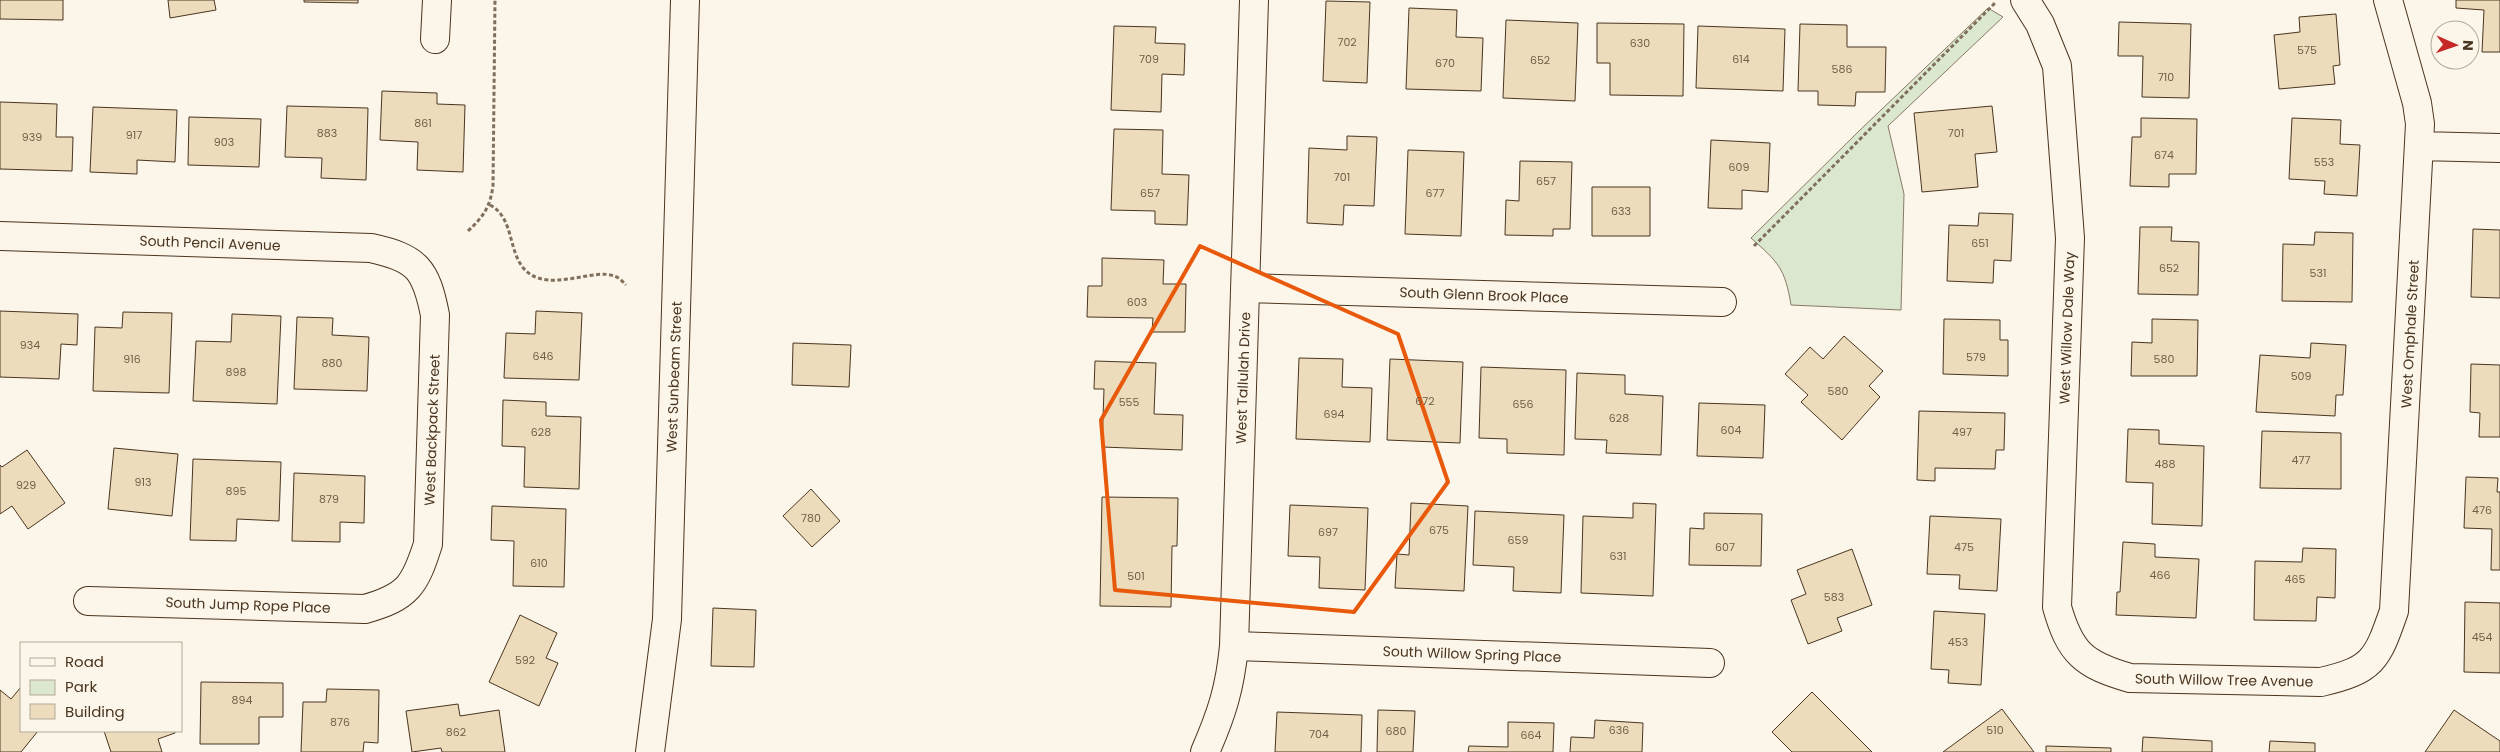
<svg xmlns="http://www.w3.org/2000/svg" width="2500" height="752" viewBox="0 0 2500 752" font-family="Poppins,sans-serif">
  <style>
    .green { fill: #dce7d0; stroke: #887966 }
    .building { fill: #ecdcbc; stroke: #4a3520 }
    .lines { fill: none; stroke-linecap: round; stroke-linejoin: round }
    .minor-casing { stroke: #4a3520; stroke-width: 30 }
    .path { stroke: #7f6f5c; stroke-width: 3; stroke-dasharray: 4 2.5; stroke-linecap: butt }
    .minor { stroke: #fbf6e9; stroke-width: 28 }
    .marked { fill: none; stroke: #e8590c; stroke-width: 4; stroke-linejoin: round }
    .labels { text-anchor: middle; stroke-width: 4; stroke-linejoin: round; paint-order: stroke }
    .number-label { font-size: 11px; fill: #725f47 }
    .street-label { font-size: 14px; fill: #4a3520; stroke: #fbf6e9 }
  </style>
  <rect width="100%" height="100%" fill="#fbf6e9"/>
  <path class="green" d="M 1988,8 L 2003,17 L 1888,126 L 1904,194 L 1901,310 L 1791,305 C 1785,268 1778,262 1751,238 L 1860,130 Z"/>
  <path class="building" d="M 0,0 L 63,0 L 63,20 L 0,19 Z
    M 168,0 L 214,0 L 216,10 L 170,18 Z
    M 304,0 L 358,0 L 358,3 L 304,2 Z
    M 2456,0 L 2500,0 L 2500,52 L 2482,52 L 2484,10 L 2456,8 Z
    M 1326,1 L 1370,2 L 1367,83 L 1323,81 Z
    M 1409,8 L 1457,10 L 1456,37 L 1483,38 L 1481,91 L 1406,89 Z
    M 2336,14 L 2340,65 L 2333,66 L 2335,84 L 2279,89 L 2274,35 L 2300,32 L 2299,17 Z
    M 1506,20 L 1578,23 L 1575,101 L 1503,98 Z
    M 2119,22 L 2191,24 L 2189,98 L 2142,97 L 2143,56 L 2118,56 Z
    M 1597,23 L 1684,24 L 1683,96 L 1610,95 L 1610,63 L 1597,63 Z
    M 1800,24 L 1847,25 L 1847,47 L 1886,47 L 1885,92 L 1856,92 L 1855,106 L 1818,105 L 1818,91 L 1798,91 Z
    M 1114,26 L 1156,27 L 1155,43 L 1185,44 L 1184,75 L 1162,74 L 1161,112 L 1111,110 Z
    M 1698,26 L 1785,29 L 1783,91 L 1696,88 Z
    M 382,91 L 437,93 L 437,104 L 465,105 L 463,172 L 417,170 L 418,142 L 380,140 Z
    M 0,102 L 57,104 L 56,137 L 73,137 L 72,171 L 0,169 Z
    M 287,106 L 368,108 L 366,180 L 321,178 L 322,158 L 285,157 Z
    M 1992,106 L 1997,152 L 1975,154 L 1978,187 L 1922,192 L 1914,113 Z
    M 93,107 L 177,110 L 175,162 L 137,160 L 137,174 L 90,172 Z
    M 189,117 L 261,119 L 259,167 L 188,165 Z
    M 2141,118 L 2197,119 L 2196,174 L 2169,174 L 2169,187 L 2130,186 L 2132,137 L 2141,137 Z
    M 2292,118 L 2341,120 L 2340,144 L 2360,145 L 2357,196 L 2324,194 L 2325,181 L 2289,179 Z
    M 1114,129 L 1163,130 L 1162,174 L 1189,175 L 1187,225 L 1155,224 L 1155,211 L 1111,210 Z
    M 1347,136 L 1377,137 L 1374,206 L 1344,205 L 1343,225 L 1307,223 L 1309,148 L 1347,150 Z
    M 1711,140 L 1770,143 L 1768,192 L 1742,190 L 1742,209 L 1708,208 Z
    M 1408,150 L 1464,152 L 1461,236 L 1405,234 Z
    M 1520,161 L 1572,162 L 1570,229 L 1553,229 L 1553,236 L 1505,235 L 1506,200 L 1519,201 Z
    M 1592,187 L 1650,187 L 1650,236 L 1592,236 Z
    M 1979,213 L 2013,214 L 2011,261 L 1994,260 L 1993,283 L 1947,281 L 1949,225 L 1978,226 Z
    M 2140,227 L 2172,227 L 2171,241 L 2199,242 L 2198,295 L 2138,294 Z
    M 2473,229 L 2500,230 L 2500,298 L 2471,297 Z
    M 2315,232 L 2353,233 L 2352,302 L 2282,301 L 2283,244 L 2314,245 Z
    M 1102,258 L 1164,260 L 1163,284 L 1186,284 L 1185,332 L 1152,332 L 1153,318 L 1087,317 L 1088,286 L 1102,286 Z
    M 0,311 L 78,314 L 77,345 L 61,344 L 59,379 L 0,377 Z
    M 536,311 L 582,313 L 579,380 L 504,378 L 506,333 L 535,334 Z
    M 123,312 L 172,313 L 169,393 L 93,391 L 95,327 L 122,328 Z
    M 232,314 L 281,316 L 277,404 L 193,401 L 196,341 L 231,342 Z
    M 297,317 L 333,318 L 332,335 L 369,337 L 367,391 L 294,389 Z
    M 1944,319 L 2000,320 L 2000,340 L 2008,340 L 2008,376 L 1943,374 Z
    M 2152,319 L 2198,320 L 2197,376 L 2131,376 L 2132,342 L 2152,343 Z
    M 1844,336 L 1883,371 L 1869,386 L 1880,397 L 1842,440 L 1801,402 L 1808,395 L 1785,374 L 1810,347 L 1823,359 Z
    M 793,343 L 851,345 L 849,387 L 792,385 Z
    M 2311,343 L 2346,345 L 2343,395 L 2336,395 L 2335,416 L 2256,412 L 2260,355 L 2310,358 Z
    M 1299,358 L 1343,359 L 1342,387 L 1372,388 L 1370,442 L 1296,439 Z
    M 1390,359 L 1463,362 L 1460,443 L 1387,440 Z
    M 1095,361 L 1156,363 L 1154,414 L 1183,415 L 1182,450 L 1102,447 L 1104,389 L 1094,389 Z
    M 2471,364 L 2500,365 L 2500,437 L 2479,437 L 2480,413 L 2470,412 Z
    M 1481,367 L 1566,370 L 1564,455 L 1507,453 L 1507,439 L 1479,438 Z
    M 1577,373 L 1625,375 L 1625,394 L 1663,396 L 1661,455 L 1606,453 L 1607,440 L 1575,439 Z
    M 503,400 L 546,402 L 546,416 L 581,417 L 579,489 L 524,487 L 525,447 L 502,446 Z
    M 1699,403 L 1765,405 L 1763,458 L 1697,456 Z
    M 1919,411 L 2005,413 L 2004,450 L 1996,450 L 1995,469 L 1935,468 L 1935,481 L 1917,480 Z
    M 2128,429 L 2159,430 L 2159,444 L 2204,446 L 2202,526 L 2152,524 L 2153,483 L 2126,482 Z
    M 2262,431 L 2341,433 L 2341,489 L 2260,488 Z
    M 114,448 L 178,454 L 172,516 L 108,509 Z
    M 27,450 L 65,503 L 28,529 L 12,506 L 0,514 L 0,465 L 2,467 Z
    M 193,459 L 281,462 L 279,521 L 237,519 L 236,541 L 190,540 Z
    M 294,473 L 365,476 L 364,523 L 340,522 L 340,542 L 292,541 Z
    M 2466,477 L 2498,478 L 2497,492 L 2500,492 L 2500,570 L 2491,570 L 2492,529 L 2464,528 Z
    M 811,489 L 840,521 L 812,547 L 783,516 Z
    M 1102,497 L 1178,498 L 1177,546 L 1172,546 L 1171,607 L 1100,606 Z
    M 1411,503 L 1468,506 L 1464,591 L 1395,588 L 1397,554 L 1409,555 Z
    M 1633,503 L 1656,504 L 1653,596 L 1581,593 L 1583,516 L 1633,518 Z
    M 1290,505 L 1368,508 L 1365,590 L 1319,588 L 1320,557 L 1288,556 Z
    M 492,506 L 566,509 L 564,587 L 513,586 L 514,541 L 491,540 Z
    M 1475,511 L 1564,515 L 1561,593 L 1513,591 L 1514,567 L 1473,565 Z
    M 1704,513 L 1762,514 L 1761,566 L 1689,565 L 1690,528 L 1704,529 Z
    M 1930,516 L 2001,519 L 1997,591 L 1959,589 L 1960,575 L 1927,574 Z
    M 2123,542 L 2155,544 L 2155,557 L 2199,559 L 2196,618 L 2116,615 L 2117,592 L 2120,592 Z
    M 2303,548 L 2336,549 L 2335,598 L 2317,597 L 2316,621 L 2254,620 L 2255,561 L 2302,562 Z
    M 1852,549 L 1872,605 L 1837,618 L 1842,631 L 1808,644 L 1791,600 L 1806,594 L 1797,570 Z
    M 2465,602 L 2500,603 L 2500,673 L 2464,672 Z
    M 713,608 L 756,610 L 754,667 L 711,666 Z
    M 1934,611 L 1985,614 L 1981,685 L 1948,683 L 1949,670 L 1931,669 Z
    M 520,615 L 557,633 L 546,658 L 558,663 L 539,706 L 489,682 Z
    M 201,682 L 283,683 L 283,717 L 259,717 L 259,744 L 200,744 Z
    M 21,687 L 21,731 L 38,731 L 21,752 L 0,752 L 0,690 L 11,699 Z
    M 327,689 L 379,690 L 378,743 L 364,742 L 363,752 L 301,752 L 303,702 L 326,702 Z
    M 1812,692 L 1872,752 L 1792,752 L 1772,732 Z
    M 458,704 L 460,716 L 499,710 L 505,752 L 442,752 L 441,748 L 412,752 L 406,711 Z
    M 2002,709 L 2034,752 L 1943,752 Z
    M 1378,710 L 1415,711 L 1413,752 L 1377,752 Z
    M 2454,710 L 2500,741 L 2500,752 L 2425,752 Z
    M 1277,712 L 1362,715 L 1361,752 L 1275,752 Z
    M 1595,720 L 1643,723 L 1642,752 L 1570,752 L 1571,737 L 1594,738 Z
    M 1508,722 L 1554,723 L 1553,752 L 1468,752 L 1469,746 L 1508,747 Z
    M 104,731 L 175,731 L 175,733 L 158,739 L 162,752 L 111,752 Z
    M 2143,737 L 2212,741 L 2212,752 L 2142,752 Z
    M 2270,741 L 2315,743 L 2315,752 L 2269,752 Z
    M 2046,746 L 2111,748 L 2111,752 L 2046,752 Z"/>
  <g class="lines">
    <g class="minor-casing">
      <path id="minor" d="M 2025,0 L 2040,24 L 2057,66 L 2070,238 L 2057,607 C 2070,653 2084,665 2130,678 L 2321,682 C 2373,670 2377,660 2394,611 L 2420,124 L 2417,103 L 2388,0
        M 435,39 L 437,0
        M 2420,146 L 2500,148
        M 0,236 L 371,248 C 417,258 426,269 435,315 L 428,544 C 415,585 408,597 365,609 L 88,601
        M 1245,288 L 1722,302
        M 1234,646 L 1710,663
        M 650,752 L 667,619 L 685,0
        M 1205,752 C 1222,713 1230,688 1234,646 L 1254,0"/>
    </g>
    <path class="path" d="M 490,205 C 519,220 504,266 538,278 C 562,286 597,269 614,276 C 619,277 623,282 626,285
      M 468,231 C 484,216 490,207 493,186 L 495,0
      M 1754,246 L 1995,3"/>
    <use href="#minor" class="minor"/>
  </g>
  <path class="marked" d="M 1200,246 L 1398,334 L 1448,482 L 1354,612 L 1115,590 L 1101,420 Z"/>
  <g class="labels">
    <g class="number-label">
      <text x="1347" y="46">702</text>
      <text x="1640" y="47">630</text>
      <text x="2307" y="54">575</text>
      <text x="1149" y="63">709</text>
      <text x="1741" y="63">614</text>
      <text x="1540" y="64">652</text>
      <text x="1445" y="67">670</text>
      <text x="1842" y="73">586</text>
      <text x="2166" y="81">710</text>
      <text x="423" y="127">861</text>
      <text x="327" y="137">883</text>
      <text x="1956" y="137">701</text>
      <text x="134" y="139">917</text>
      <text x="32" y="141">939</text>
      <text x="224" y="146">903</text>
      <text x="2164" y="159">674</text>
      <text x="2324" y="166">553</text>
      <text x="1739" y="171">609</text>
      <text x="1342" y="181">701</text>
      <text x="1546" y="185">657</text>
      <text x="1150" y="197">657</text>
      <text x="1435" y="197">677</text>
      <text x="1621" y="215">633</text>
      <text x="1980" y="247">651</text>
      <text x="2169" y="272">652</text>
      <text x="2318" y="277">531</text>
      <text x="1137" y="306">603</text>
      <text x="30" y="349">934</text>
      <text x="543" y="360">646</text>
      <text x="1976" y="361">579</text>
      <text x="132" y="363">916</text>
      <text x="2164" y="363">580</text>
      <text x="332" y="367">880</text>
      <text x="236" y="376">898</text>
      <text x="2301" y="380">509</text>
      <text x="1838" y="395">580</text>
      <text x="1425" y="405">672</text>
      <text x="1129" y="406">555</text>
      <text x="1523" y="408">656</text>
      <text x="1334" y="418">694</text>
      <text x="1619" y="422">628</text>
      <text x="1731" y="434">604</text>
      <text x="541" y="436">628</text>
      <text x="1962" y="436">497</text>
      <text x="2301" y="464">477</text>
      <text x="2165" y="468">488</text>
      <text x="143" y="486">913</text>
      <text x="26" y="489">929</text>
      <text x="236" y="495">895</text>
      <text x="329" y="503">879</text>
      <text x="2482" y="514">476</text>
      <text x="811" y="522">780</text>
      <text x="1439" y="534">675</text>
      <text x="1328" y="536">697</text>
      <text x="1518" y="544">659</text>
      <text x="1725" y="551">607</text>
      <text x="1964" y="551">475</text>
      <text x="1618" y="560">631</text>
      <text x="539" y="567">610</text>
      <text x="2160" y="579">466</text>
      <text x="1136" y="580">501</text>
      <text x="2295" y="583">465</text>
      <text x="1834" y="601">583</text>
      <text x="2482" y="641">454</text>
      <text x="1958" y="646">453</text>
      <text x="525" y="664">592</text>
      <text x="242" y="704">894</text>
      <text x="340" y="726">876</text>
      <text x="1619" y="734">636</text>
      <text x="1995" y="734">510</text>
      <text x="1396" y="735">680</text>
      <text x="456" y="736">862</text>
      <text x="1319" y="738">704</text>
      <text x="1531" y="739">664</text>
    </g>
    <g class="street-label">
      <text transform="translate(210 243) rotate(2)" y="5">South Pencil Avenue</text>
      <text transform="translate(1484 295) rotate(2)" y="5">South Glenn Brook Place</text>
      <text transform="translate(2067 328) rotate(-88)" y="5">West Willow Dale Way</text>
      <text transform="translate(2410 334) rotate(-87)" y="5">West Omphale Street</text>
      <text transform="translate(674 377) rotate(-88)" y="5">West Sunbeam Street</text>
      <text transform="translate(1243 378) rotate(-88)" y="5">West Tallulah Drive</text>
      <text transform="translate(432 430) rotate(-88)" y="5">West Backpack Street</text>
      <text transform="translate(248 605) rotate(2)" y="5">South Jump Rope Place</text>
      <text transform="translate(1472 654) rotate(2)" y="5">South Willow Spring Place</text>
      <text transform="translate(2224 680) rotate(1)" y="5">South Willow Tree Avenue</text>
    </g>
  </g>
  <rect x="20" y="642" width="162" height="90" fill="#fbf6e9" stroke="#b4a999"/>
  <rect x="30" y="658" width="25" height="8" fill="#fbf6e9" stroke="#b4a999"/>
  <text x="65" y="667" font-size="15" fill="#4a3520">Road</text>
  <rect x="30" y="680" width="25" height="15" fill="#dce7d0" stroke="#b4a999"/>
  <text x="65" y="692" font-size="15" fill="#4a3520">Park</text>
  <rect x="30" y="704" width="25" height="15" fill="#ecdcbc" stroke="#b4a999"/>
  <text x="65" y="717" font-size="15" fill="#4a3520">Building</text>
  <g transform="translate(2455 45) rotate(92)"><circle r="24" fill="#fbf6e9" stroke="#b4a999"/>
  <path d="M0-4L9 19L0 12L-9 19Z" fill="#c62828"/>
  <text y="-8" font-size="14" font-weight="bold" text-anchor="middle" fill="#4a3520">N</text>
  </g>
</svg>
